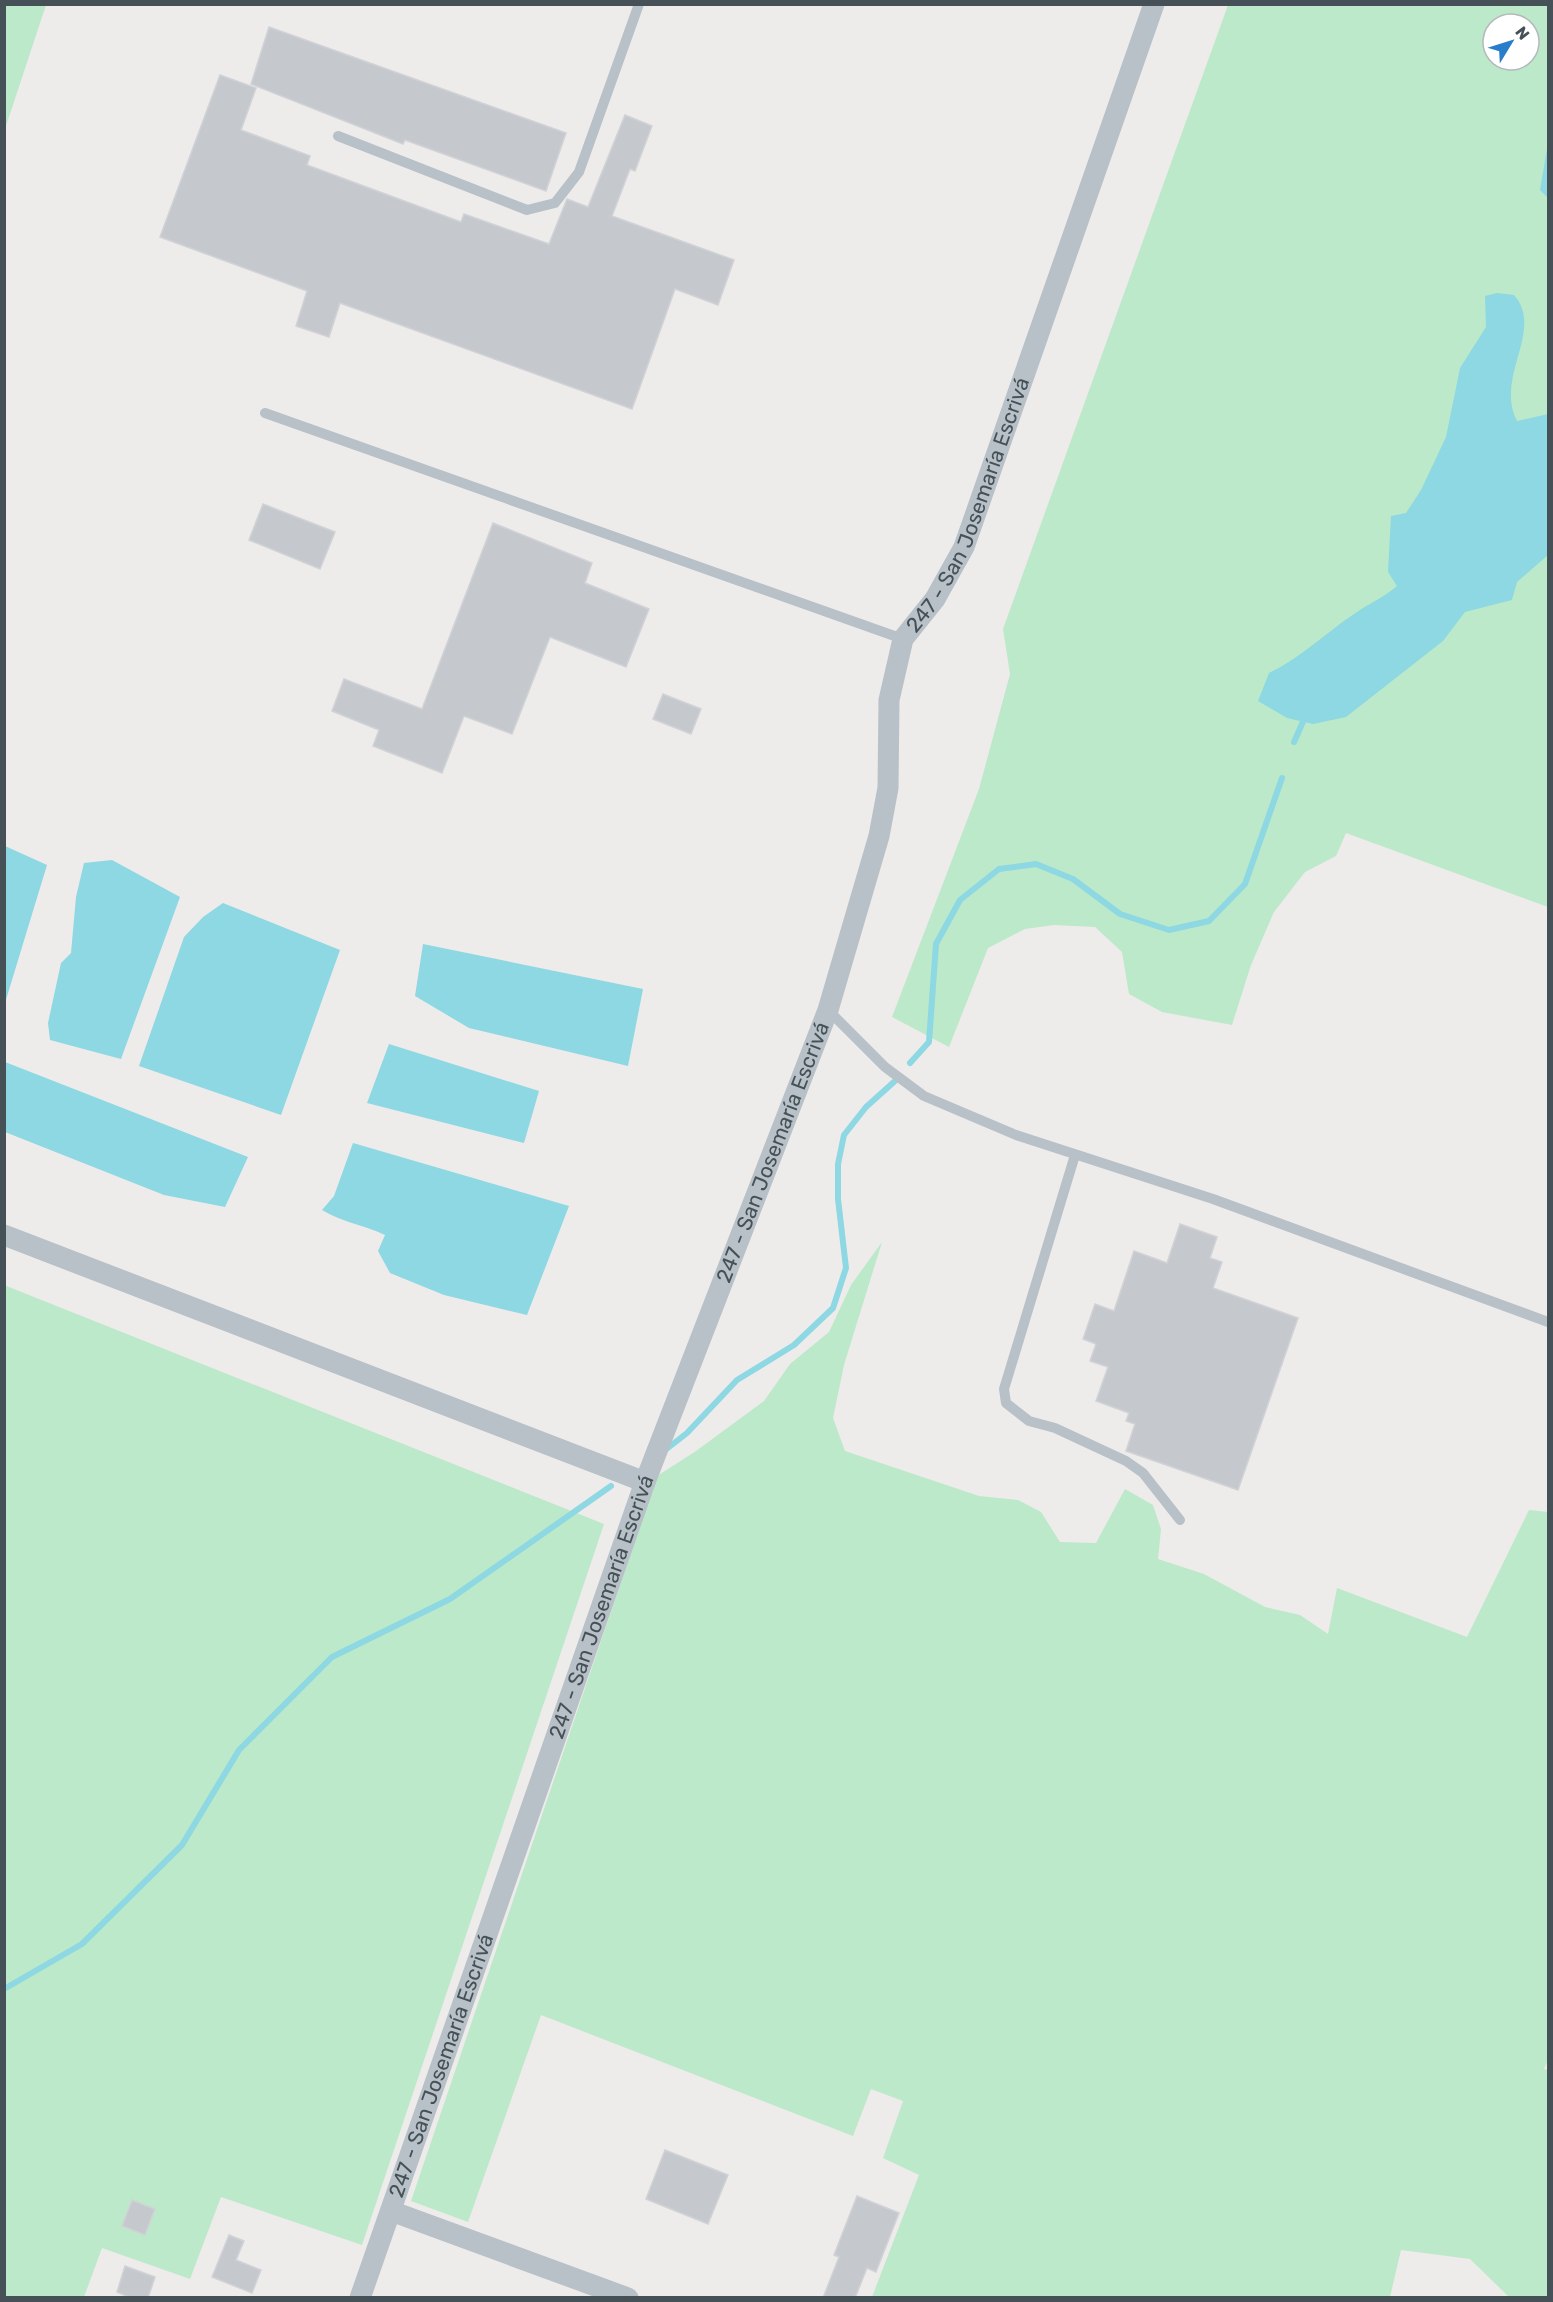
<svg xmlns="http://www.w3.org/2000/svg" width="1553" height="2302" viewBox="0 0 1553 2302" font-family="Rubik,sans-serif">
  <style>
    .green { fill: #bce9c9; fill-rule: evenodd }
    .water { fill: #8dd8e2 }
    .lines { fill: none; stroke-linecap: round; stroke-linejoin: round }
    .stream { stroke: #8dd8e2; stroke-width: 6 }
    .building { fill: #c5c9ce; stroke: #d0d2d6; stroke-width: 1.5 }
    .service { stroke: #b7c1c7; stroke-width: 10 }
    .minor { stroke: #b7c1c7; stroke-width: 21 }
    .labels { text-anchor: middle; stroke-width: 5; stroke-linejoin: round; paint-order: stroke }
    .street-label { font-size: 21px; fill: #455057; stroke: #fff }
  </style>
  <rect width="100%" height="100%" fill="#eeebeb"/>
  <path class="green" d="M 5,4 L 46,5 L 5,129 L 4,5 Z
    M 1228,5 L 1548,5 L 1548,907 L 1346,833 L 1336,856 L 1305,872 L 1274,912 L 1251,965 L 1232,1025 L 1162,1012 L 1129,994 L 1122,952 L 1095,927 L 1054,925 L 1025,929 L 988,948 L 949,1047 L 892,1017 L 979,789 L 1010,674 L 1003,629 ZM 1493,24 L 1529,24 L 1529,60 L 1493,60 Z
    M 882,1242 L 844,1365 L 833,1418 L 845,1451 L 979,1496 L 1018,1500 L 1041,1512 L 1060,1542 L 1096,1543 L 1125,1489 L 1153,1505 L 1161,1529 L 1158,1559 L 1204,1574 L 1265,1607 L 1300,1615 L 1328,1634 L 1337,1588 L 1467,1637 L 1529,1510 L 1548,1512 L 1548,2060 L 1544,2069 L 1548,2070 L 1548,2297 L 1509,2297 L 1470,2259 L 1401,2250 L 1390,2297 L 872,2297 L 919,2175 L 883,2158 L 903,2101 L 871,2089 L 853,2136 L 541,2015 L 468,2222 L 411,2201 L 657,1476 L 696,1451 L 764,1401 L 790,1364 L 829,1332 L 851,1285 Z
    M 4,1285 L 604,1524 L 362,2245 L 221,2197 L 190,2279 L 102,2248 L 84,2297 L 5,2297 Z"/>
  <path class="water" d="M 1548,143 L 1548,198 L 1540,190 Z
    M 1497,293 L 1514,295 C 1545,330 1494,377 1517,421 L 1548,414 L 1548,555 L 1517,582 L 1512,600 L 1465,612 L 1443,641 L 1346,717 L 1313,724 L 1287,718 L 1258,701 L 1269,673 C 1301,658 1324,634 1354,614 C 1368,604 1383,598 1397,586 L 1388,572 L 1391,516 L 1406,513 L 1421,490 L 1446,437 L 1460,368 L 1486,327 L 1485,296 Z
    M 5,846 L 47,865 L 5,1003 Z
    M 112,860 L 180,897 L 121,1059 L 50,1040 L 48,1023 L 61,963 L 71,953 L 76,897 L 84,863 Z
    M 223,903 L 340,950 L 281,1115 L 139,1066 L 184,937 L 203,917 Z
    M 423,944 L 643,989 L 628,1066 L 469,1028 L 415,996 Z
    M 389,1044 L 539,1091 L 524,1143 L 367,1103 Z
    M 5,1062 L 248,1157 L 225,1207 L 164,1195 L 5,1132 Z
    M 353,1143 L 569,1206 L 527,1315 L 444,1295 L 390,1273 L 378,1251 L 385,1235 C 364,1225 341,1222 322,1210 L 334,1196 Z"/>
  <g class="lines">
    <path class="stream" d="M 1294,742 L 1306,715
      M 910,1063 L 929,1042 L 936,944 L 960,900 L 999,869 L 1036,864 L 1073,879 L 1120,914 L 1169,930 L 1209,921 L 1245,884 L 1282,778
      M 664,1451 L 687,1433 L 737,1380 L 794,1345 L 833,1308 L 846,1268 L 838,1199 L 838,1164 L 844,1135 L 866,1107 L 895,1081
      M 4,1989 L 82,1944 L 182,1845 L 239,1750 L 332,1657 L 450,1599 L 611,1486"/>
  </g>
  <path class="building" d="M 269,27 L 566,133 L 546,191 L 405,140 L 403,144 L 251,84 Z
    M 220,75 L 256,88 L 241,130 L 310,156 L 307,165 L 461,222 L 464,214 L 549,244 L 567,199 L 588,207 L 625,115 L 652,126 L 635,171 L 630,169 L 612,216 L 734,260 L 718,305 L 675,289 L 632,409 L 340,303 L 329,337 L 296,326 L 307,291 L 160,237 Z
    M 263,504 L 335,532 L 320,569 L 249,540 Z
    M 493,523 L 592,563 L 585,583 L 649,609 L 626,667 L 550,637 L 512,734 L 464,716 L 442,773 L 373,746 L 379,730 L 332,711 L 344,679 L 422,709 Z
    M 663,694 L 701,709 L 691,734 L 653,719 Z
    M 1180,1224 L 1217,1237 L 1210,1258 L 1222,1262 L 1213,1288 L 1298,1318 L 1238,1490 L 1126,1451 L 1135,1424 L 1126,1421 L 1129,1413 L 1096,1401 L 1108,1367 L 1090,1361 L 1096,1344 L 1083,1339 L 1095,1304 L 1114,1311 L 1134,1251 L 1167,1263 Z
    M 665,2150 L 728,2175 L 708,2224 L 646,2199 Z
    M 857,2196 L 899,2213 L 876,2272 L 867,2268 L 855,2298 L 823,2298 L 839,2257 L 834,2255 Z
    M 132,2200 L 155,2209 L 145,2235 L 122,2226 Z
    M 229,2235 L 244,2241 L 236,2260 L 261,2270 L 252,2293 L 212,2277 Z
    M 125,2266 L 155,2277 L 148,2298 L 131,2298 L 117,2292 Z"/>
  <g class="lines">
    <path class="service" d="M 338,136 L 527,210 L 555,203 L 579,172 L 639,4
      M 265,413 L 903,639
      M 828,1010 L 885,1067 L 924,1096 L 1016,1135 L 1213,1199 L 1548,1322
      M 1075,1155 L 1004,1389 L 1006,1403 L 1029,1421 L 1055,1428 L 1126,1461 L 1143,1473 L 1180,1520"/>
    <g class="minor">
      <path d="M 4,1235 L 645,1482"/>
      <path d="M 391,2211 L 628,2298"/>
      <path id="s1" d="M 360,2298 L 645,1482 L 828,1010 L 879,836 L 888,788 L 889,700 L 903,639 L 935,599 L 964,547 L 1154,4"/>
    </g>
  </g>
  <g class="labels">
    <g class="street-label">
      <text dy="7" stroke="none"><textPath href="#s1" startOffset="1902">247 - San Josemaría Escrivá</textPath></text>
      <text dy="7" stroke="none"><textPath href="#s1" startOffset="1218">247 - San Josemaría Escrivá</textPath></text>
      <text dy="7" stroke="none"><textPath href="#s1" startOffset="732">247 - San Josemaría Escrivá</textPath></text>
      <text dy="7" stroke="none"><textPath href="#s1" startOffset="246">247 - San Josemaría Escrivá</textPath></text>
    </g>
  </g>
  <rect width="1553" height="2302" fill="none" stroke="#455057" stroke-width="12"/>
  <g transform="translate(1511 42) rotate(52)"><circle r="28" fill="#ffffff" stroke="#b5b9bc" stroke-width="1.5"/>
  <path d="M0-4.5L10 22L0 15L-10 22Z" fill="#287ecb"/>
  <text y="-9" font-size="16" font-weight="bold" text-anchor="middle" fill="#455057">N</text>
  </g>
</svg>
